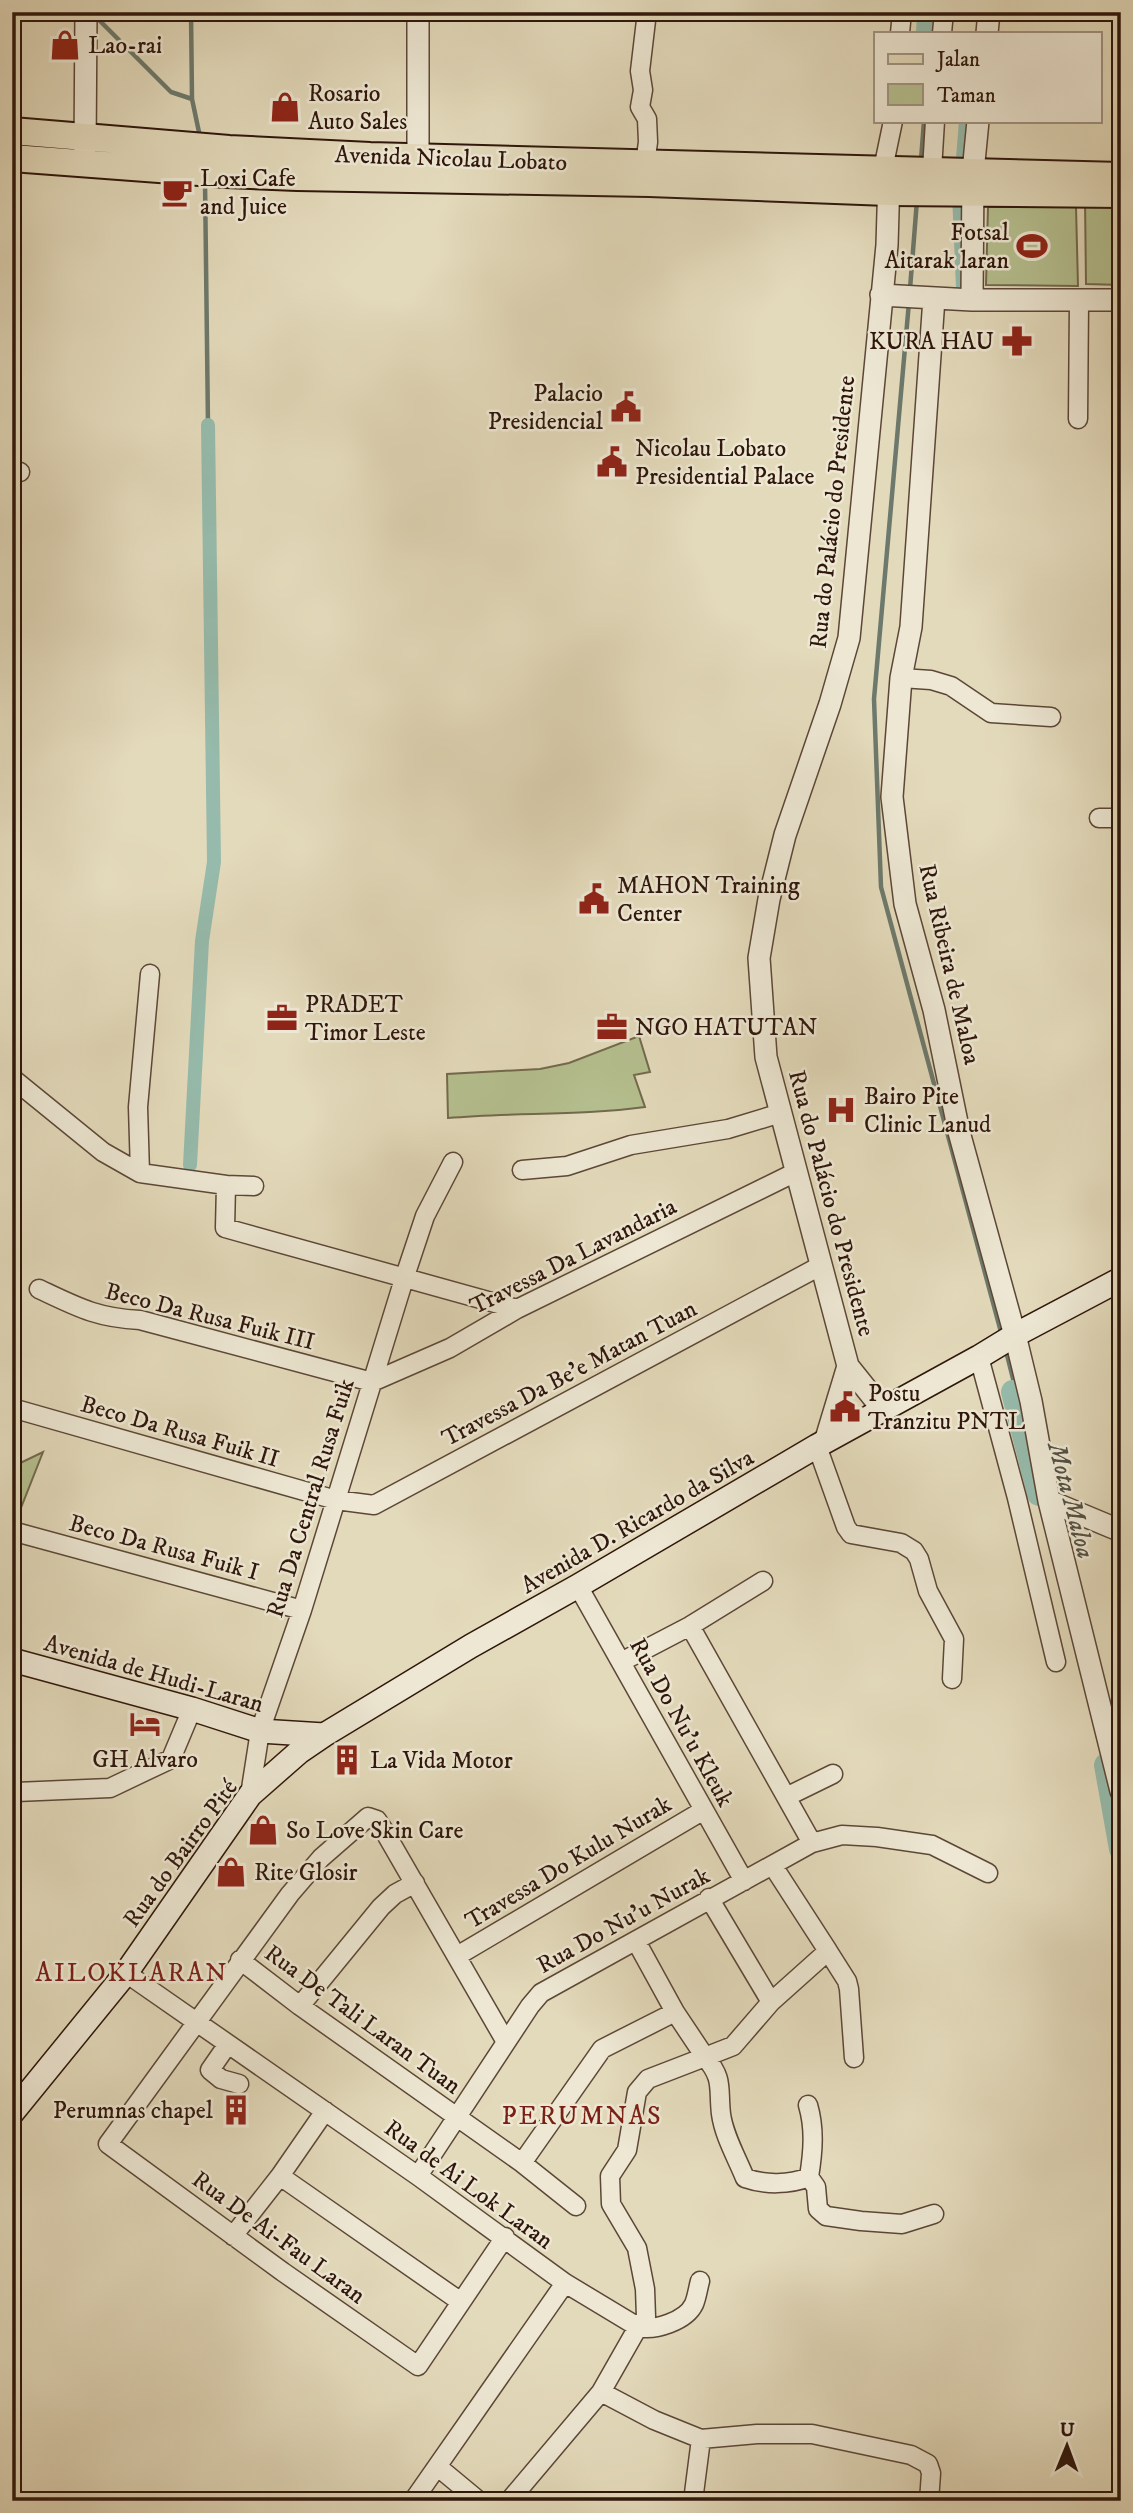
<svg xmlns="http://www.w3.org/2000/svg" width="1133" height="2513" viewBox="0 0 1133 2513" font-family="'IM FELL DW Pica',serif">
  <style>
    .green { fill: #b5bf8f; stroke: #726a4d; stroke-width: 2 }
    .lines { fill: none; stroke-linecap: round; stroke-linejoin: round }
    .stream { stroke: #6d796c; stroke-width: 4.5 }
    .canal { stroke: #96bbac; stroke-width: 14 }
    .river { stroke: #96bbac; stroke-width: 24 }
    .minor-casing { stroke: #5c4737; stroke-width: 21 }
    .tertiary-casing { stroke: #5c4737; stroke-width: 24 }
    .secondary-casing { stroke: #2f160b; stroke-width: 26 }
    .primary-casing { stroke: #2f160b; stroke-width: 30 }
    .minor { stroke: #ede7d3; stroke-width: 18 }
    .tertiary { stroke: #ede7d3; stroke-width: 21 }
    .secondary { stroke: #ede7d3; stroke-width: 23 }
    .primary { stroke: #e3dabb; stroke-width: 26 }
    .labels { text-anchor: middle; stroke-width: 5; stroke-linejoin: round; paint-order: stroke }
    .poi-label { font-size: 24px; fill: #2f160b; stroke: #ede7d3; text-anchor: start }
    .street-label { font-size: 24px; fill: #2f160b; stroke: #ede7d3 }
    .water-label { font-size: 26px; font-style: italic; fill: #535043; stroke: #ede7d3 }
    .neighbourhood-label { font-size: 26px; letter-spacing: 2px; fill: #7a1f14; stroke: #ede7d3 }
  </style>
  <rect width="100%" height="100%" fill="#e3dabb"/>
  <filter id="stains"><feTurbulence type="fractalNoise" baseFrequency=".00286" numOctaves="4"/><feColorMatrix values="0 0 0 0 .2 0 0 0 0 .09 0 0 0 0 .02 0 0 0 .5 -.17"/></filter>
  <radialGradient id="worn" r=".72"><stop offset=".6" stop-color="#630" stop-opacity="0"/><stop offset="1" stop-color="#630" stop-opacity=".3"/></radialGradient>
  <path class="green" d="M 1085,199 L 1121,200 L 1121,285 L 1086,284 Z
    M 988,207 L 1076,207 L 1078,286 L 986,285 Z
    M 639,1036 L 650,1072 L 634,1075 L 645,1107 C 580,1116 514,1112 448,1118 L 447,1074 L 540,1069 L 569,1063 Z
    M 43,1452 L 15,1523 L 12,1523 L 12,1467 Z"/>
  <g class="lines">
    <path class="stream" d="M 191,12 L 192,99 L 200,137
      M 93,14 L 171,92 L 192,99
      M 931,33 L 933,12
      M 921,160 L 924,121
      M 205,181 L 208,425
      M 910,289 L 917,200
      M 909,302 L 874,699 L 881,887 L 1002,1336
      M 1006,1351 L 1027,1434
      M 1118,1796 L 1121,1808"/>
    <path class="canal" d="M 962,171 L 966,121
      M 959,194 L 963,287
      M 190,1165 L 202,941 L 214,862 L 208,425"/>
    <path class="river" d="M 928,33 L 929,12
      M 1013,1392 L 1039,1494
      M 1106,1765 L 1121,1849"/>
    <g class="minor-casing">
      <path id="minor" d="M 900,33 L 902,12
        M 942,33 L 944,12
        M 645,164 L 648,142 L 647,119 L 640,107 L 643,90 L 640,71 L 647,12
        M 883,169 L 893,121
        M 932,170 L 935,121
        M 1078,419 L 1079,301
        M 12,473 L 20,472
        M 901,678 L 931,680 L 951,686 L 991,713 L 1051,717
        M 1099,818 L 1121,818
        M 12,1078 L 103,1152 L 140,1173 L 226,1185 L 225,1228 L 517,1309
        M 522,1170 L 567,1166 L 631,1145 L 728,1129 L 781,1113
        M 140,1173 L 138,1107 L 150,974
        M 226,1185 L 254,1186
        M 39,1289 C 77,1307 97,1318 140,1320 L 372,1382 L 450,1348 L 517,1309 L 796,1172
        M 979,1357 L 1017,1498 L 1056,1662
        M 12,1408 L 336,1500 L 374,1505 L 822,1265
        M 817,1446 L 846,1527 L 851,1534 L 901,1543 L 914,1551 L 919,1559 L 928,1591 L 954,1639 L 952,1679
        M 12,1531 L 302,1610
        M 578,1586 L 744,1881
        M 690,1626 L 812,1843
        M 621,1662 L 690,1626 L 763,1581
        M 1103,1717 L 1121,1719
        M 16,1792 L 110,1788 L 171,1759 L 192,1709
        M 250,1795 L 260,1731 L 302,1610 L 404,1279 L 425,1216 L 453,1162
        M 786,1797 L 833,1774
        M 709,1898 L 771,2002
        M 828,1951 L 847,1981 L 849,1989 L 854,2058
        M 457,1956 L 704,1810
        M 240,1960 L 300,2006 L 522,2163 L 602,2049 L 675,2012 L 636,1941
        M 126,1973 L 418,2176 L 565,2283 L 638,2327 L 601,2392 L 509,2501
        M 300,2006 L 381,1907 L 395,1894 L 415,1883
        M 675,2012 L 705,2057 L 733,2046 L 771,2002 L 828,1951 L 773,1866
        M 228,2044 L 210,2070 L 221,2079 L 239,2084
        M 522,2163 L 576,2206
        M 280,2176 L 461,2302
        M 418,2176 L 530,2006 L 541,1993 L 812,1843 L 842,1835 L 877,1837 L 932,1845 L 988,1873
        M 809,2177 L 816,2187 L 818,2209 L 826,2216 L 861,2221 L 902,2224 L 934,2214
        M 233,2236 L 280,2176 L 325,2111
        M 505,2237 L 418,2366 L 283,2272 L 108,2144 L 290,1894 L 321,1858 L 368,1817 L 377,1820 L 383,1829 L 506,2042
        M 700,2281 C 698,2288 697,2297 694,2304 C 686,2321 655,2331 638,2327 L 646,2317 L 645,2289 L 637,2248 L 611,2204 L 610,2176 L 627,2150 L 637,2092 L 648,2079 L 705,2057 C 724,2079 718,2088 721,2114 C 724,2136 737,2158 745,2178 C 765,2185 789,2185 809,2177 C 813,2152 815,2129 808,2105
        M 601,2392 L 654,2420 L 701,2439 L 757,2434 L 812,2434 L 911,2455 L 928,2464 L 931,2473 L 929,2501
        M 438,2467 L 479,2501
        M 413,2501 L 565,2283
        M 693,2501 L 701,2439"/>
    </g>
    <g class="tertiary-casing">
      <path id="tertiary" d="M 418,12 L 418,156
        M 987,33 L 989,12
        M 85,150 L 86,12
        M 881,295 L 972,300 L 1121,300
        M 934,298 L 911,627 L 901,678 L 892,797 L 905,904 L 934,1010 L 959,1132 L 1016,1339 L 1031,1401 L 1049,1501 L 1121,1791
        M 972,300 L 973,172 L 978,121
        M 848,1366 L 884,1411
        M 825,1442 L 848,1366 L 766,1057 L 759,958 L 769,899 L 785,835 L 830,704 L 849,638 L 887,245 L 889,178
        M 1049,1501 L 1121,1531"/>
    </g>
    <g class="secondary-casing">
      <path id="secondary" d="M 12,1660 L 192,1709 L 260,1731 L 324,1735
        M 12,2113 L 126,1973 L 250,1795 L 299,1752 L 324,1735 L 471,1646 L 578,1586 L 817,1446 L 979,1357 L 1015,1335 L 1121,1279"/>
    </g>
    <g class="primary-casing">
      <path id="primary" d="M 12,131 L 229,149 L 370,156 L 1121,176
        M 12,158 L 226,174 L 297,177 L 649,183 L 888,192 L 1121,194"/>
    </g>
    <use href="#minor" class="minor"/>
    <use href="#tertiary" class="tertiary"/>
    <use href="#secondary" class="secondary"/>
    <use href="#primary" class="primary"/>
  </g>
  <defs>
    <g id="shop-bare" transform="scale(2.415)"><path d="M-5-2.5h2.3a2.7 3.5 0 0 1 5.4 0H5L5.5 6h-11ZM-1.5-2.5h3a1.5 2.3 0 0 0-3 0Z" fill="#8f2418" stroke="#ede7d3" stroke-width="2.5" paint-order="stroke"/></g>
    <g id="cafe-bare" transform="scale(2.415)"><path d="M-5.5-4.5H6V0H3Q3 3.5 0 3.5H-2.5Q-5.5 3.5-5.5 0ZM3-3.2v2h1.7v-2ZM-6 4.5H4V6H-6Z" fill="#8f2418" stroke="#ede7d3" stroke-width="2.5" paint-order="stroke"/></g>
    <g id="stadium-bare" transform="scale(2.415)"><path d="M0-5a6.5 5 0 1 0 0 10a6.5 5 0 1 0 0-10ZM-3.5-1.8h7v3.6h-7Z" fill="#8f2418" stroke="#ede7d3" stroke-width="2.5" paint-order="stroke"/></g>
    <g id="pharmacy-bare" transform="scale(2.415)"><path d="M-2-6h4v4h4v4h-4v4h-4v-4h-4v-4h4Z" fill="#8f2418" stroke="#ede7d3" stroke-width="2.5" paint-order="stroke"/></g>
    <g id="civic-bare" transform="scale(2.415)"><path d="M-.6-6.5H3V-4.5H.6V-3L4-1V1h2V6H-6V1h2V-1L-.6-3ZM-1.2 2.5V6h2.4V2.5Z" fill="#8f2418" stroke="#ede7d3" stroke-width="2.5" paint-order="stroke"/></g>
    <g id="office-bare" transform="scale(2.415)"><path d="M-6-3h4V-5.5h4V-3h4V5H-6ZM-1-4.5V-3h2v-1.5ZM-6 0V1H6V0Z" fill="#8f2418" stroke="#ede7d3" stroke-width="2.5" paint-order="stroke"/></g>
    <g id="hospital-bare" transform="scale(2.415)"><path d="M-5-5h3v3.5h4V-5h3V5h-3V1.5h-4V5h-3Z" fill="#8f2418" stroke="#ede7d3" stroke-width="2.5" paint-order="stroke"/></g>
    <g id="hotel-bare" transform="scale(2.415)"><path d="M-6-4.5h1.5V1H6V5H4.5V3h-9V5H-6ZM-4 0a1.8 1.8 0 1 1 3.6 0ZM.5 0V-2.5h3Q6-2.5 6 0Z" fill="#8f2418" stroke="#ede7d3" stroke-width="2.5" paint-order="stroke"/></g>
    <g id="building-bare" transform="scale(2.415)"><path d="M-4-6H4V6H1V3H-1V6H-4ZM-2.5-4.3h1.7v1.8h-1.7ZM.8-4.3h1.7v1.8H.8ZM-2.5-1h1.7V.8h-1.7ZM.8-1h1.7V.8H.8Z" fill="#8f2418" stroke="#ede7d3" stroke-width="2.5" paint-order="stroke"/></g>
  </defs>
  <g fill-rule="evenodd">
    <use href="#shop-bare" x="65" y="45"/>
    <use href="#shop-bare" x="285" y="107"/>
    <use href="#cafe-bare" x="177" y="192"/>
    <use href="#stadium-bare" x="1032" y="246"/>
    <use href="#pharmacy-bare" x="1017" y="341"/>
    <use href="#civic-bare" x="626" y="407"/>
    <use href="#civic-bare" x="612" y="462"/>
    <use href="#civic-bare" x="594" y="899"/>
    <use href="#office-bare" x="282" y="1018"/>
    <use href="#office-bare" x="612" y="1027"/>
    <use href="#hospital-bare" x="841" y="1110"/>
    <use href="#civic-bare" x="845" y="1407"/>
    <use href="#hotel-bare" x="145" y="1724"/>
    <use href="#building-bare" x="347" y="1760"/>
    <use href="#shop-bare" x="263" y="1830"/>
    <use href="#shop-bare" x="231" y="1872"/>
    <use href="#building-bare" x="236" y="2110"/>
  </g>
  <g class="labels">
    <g class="poi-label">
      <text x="88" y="53">Lao-rai</text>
      <text x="308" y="101">Rosario<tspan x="308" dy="28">Auto Sales</tspan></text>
      <text x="200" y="186">Loxi Cafe<tspan x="200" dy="28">and Juice</tspan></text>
      <text x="1009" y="240" text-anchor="end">Fotsal<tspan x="1009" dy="28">Aitarak laran</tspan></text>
      <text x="994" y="349" text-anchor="end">KURA HAU</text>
      <text x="603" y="401" text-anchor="end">Palacio<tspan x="603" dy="28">Presidencial</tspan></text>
      <text x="635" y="456">Nicolau Lobato<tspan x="635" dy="28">Presidential Palace</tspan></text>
      <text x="617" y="893">MAHON Training<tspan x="617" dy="28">Center</tspan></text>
      <text x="305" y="1012">PRADET<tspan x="305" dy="28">Timor Leste</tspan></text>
      <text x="635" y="1035">NGO HATUTAN</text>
      <text x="864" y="1104">Bairo Pite<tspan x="864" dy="28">Clinic Lanud</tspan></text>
      <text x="868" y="1401">Postu<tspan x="868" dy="28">Tranzitu PNTL</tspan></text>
      <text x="145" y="1767" text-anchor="middle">GH Alvaro</text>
      <text x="370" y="1768">La Vida Motor</text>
      <text x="286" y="1838">So Love Skin Care</text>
      <text x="254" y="1880">Rite Glosir</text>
      <text x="213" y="2118" text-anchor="end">Perumnas chapel</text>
    </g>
    <g class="street-label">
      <text transform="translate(451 158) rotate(2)" y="8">Avenida Nicolau Lobato</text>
      <text transform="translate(832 512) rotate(-84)" y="8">Rua do Palácio do Presidente</text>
      <text transform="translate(950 964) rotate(77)" y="8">Rua Ribeira de Maloa</text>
      <text transform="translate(832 1203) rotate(75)" y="8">Rua do Palácio do Presidente</text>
      <text transform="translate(573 1256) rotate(-27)" y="8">Travessa Da Lavandaria</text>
      <text transform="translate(210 1316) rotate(14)" y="8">Beco Da Rusa Fuik III</text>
      <text transform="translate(569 1373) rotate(-28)" y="8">Travessa Da Be’e Matan Tuan</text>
      <text transform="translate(180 1431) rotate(16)" y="8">Beco Da Rusa Fuik II</text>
      <text transform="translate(310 1498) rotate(-73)" y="8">Rua Da Central Rusa Fuik</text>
      <text transform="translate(637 1521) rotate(-30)" y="8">Avenida D. Ricardo da Silva</text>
      <text transform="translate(164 1547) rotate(15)" y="8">Beco Da Rusa Fuik I</text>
      <text transform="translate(154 1673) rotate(16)" y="8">Avenida de Hudi-Laran</text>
      <text transform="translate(682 1722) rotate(61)" y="8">Rua Do Nu’u Kleuk</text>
      <text transform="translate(180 1853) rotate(-54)" y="8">Rua do Bairro Pité</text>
      <text transform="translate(568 1862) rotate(-31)" y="8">Travessa Do Kulu Nurak</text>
      <text transform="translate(623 1920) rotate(-29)" y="8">Rua Do Nu’u Nurak</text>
      <text transform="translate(363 2019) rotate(36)" y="8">Rua De Tali Laran Tuan</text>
      <text transform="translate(469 2184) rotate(36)" y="8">Rua de Ai Lok Laran</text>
      <text transform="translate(279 2237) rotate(36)" y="8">Rua De Ai-Fau Laran</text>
    </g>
    <g class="water-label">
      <text transform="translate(1072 1500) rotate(75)" y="9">Mota Maloa</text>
    </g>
    <g class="neighbourhood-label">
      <text x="132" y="1981">AILOKLARAN</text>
      <text x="582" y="2124">PERUMNAS</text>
    </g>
  </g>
  <rect width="1133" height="2513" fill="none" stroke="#e3dabb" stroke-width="42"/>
  <rect x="14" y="14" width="1105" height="2485" fill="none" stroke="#2f160b" stroke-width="3.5"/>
  <rect x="21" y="21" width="1091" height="2471" fill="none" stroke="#2f160b" stroke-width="2"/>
  <rect x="874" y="32" width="228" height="91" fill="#ede7d3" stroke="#a19383" stroke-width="2"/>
  <rect x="888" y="54" width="35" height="10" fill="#e3dabb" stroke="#a19383" stroke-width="2"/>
  <text x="937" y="66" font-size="21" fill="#2f160b">Jalan</text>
  <rect x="888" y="84" width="35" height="21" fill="#b5bf8f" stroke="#a19383" stroke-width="2"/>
  <text x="937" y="102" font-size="21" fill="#2f160b">Taman</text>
  <g transform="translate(1067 2446) rotate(1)" stroke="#ede7d3" stroke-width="5" paint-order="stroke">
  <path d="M0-5L12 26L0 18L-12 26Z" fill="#2f160b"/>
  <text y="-10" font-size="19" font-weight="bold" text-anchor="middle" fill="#2f160b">U</text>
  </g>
  <rect width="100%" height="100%" filter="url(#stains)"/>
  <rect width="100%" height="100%" fill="url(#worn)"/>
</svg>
